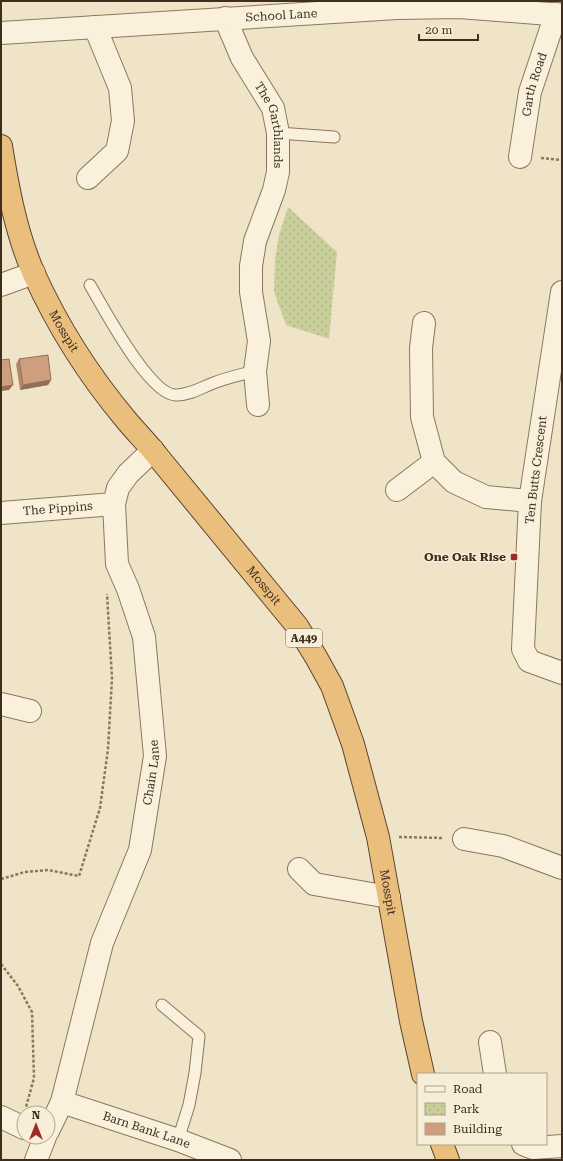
<svg xmlns="http://www.w3.org/2000/svg" width="563" height="1161" viewBox="0 0 563 1161" font-family="'Roboto Serif',serif">
  <style>
    .park { fill: url(#park-dots) }
    .lines { fill: none; stroke-linecap: round; stroke-linejoin: round }
    .service-casing { stroke: #8d765c; stroke-width: 13 }
    .minor-casing { stroke: #8d765c; stroke-width: 24 }
    .trunk-casing { stroke: #5b4430; stroke-width: 24 }
    .path { stroke: #8d765c; stroke-width: 2.5; stroke-dasharray: 3 2; stroke-linecap: butt }
    .service { stroke: #faf1dc; stroke-width: 11 }
    .minor { stroke: #faf1dc; stroke-width: 22 }
    .trunk { stroke: #eabe7c; stroke-width: 22 }
    .wall { fill: #b2896c }
    .shaded-wall { fill: #916f58 }
    .building { fill: #cf9f7d; stroke: #916f58 }
    .poi-dot { fill: #9e2a2b; stroke: #f7eed8; stroke-width: 1.5 }
    .labels { text-anchor: middle; stroke-width: 3; stroke-linejoin: round; paint-order: stroke }
    .shield { fill: #f7eed8; stroke: #756857; stroke-width: 1 }
    .shield-label { font-size: 11px; font-weight: bold; fill: #3d2e20 }
    .street-label { font-size: 12px; fill: #3d2e20; stroke: #f7eed8 }
    .poi-label { font-size: 12px; font-weight: bold; fill: #3d2e20; stroke: #f7eed8; text-anchor: end }
  </style>
  <defs>
    <pattern id="park-dots" width="8" height="8" patternUnits="userSpaceOnUse"><rect width="8" height="8" fill="#c9cf9b"/><path d="M2 2h.1M6 6h.1" fill="none" stroke="#aeb285" stroke-width="1.8" stroke-linecap="round"/></pattern>
  </defs>
  <rect width="100%" height="100%" fill="#f0e4c8"/>
  <path class="park" d="M 288,207 L 337,252 L 329,339 L 286,325 L 274,292 L 275,259 L 279,235 Z"/>
  <g class="lines">
    <g class="service-casing">
      <path id="service" d="M 278,133 L 334,137
        M 90,285 C 103,307 150,397 177,395 C 191,394 199,389 211,384 C 225,378 240,375 255,371
        M 162,1005 L 199,1036 L 195,1073 L 189,1105 L 178,1140"/>
    </g>
    <g class="minor-casing">
      <g id="minor">
        <path id="s1" d="M 225,18 L 242,58 L 273,108 L 278,133 L 278,172 L 274,190 L 255,241 L 251,266 L 251,292 L 259,341 L 255,371 L 258,405"/>
        <path id="s2" d="M 1,33 L 397,8 L 459,7 L 562,15"/>
        <path id="s3" d="M 520,157 L 530,92 L 556,14"/>
        <path d="M 88,178 L 117,151 L 123,121 L 120,88 L 95,27"/>
        <path d="M 1,285 L 34,273"/>
        <path d="M 562,292 L 530,501 L 523,649 L 529,661 L 562,673"/>
        <path d="M 424,323 L 421,348 L 422,417 L 434,462 L 454,482 L 486,497 L 530,501"/>
        <path d="M 397,490 L 434,462"/>
        <path id="s4" d="M 1,513 L 114,504"/>
        <path d="M 1,704 L 30,711"/>
        <path d="M 464,839 L 503,846 L 562,868"/>
        <path d="M 299,869 L 314,884 L 389,897"/>
        <path d="M 490,1042 L 495,1074"/>
        <path id="s5" d="M 62,1102 L 178,1140 L 230,1160"/>
        <path d="M 1,1117 L 24,1128"/>
        <path id="s6" d="M 48,1131 L 62,1102 L 102,943 L 140,850 L 155,756 L 144,637 L 128,589 L 117,564 L 114,504 L 118,488 L 128,474 L 153,450"/>
        <path d="M 523,1144 L 533,1148 L 562,1146"/>
        <path d="M 36,1160 L 45,1137"/>
      </g>
    </g>
    <g class="trunk-casing">
      <g id="trunk">
        <path id="s7" d="M 1,146 C 8,189 16,233 34,274 C 58,327 90,377 127,421 C 138,434 149,445 159,458 C 205,514 251,570 297,626 L 316,657 L 332,686 L 353,744 L 378,837 L 411,1021 L 423,1074"/>
        <path d="M 442,1144 L 448,1160"/>
      </g>
    </g>
    <path class="path" d="M 541,158 L 562,160
      M 399,837 L 444,838
      M 1,879 L 25,872 L 48,870 L 79,876 L 100,808 L 108,749 L 112,678 L 107,594
      M 1,964 L 18,986 L 32,1012 L 34,1078 L 26,1107"/>
    <use href="#service" class="service"/>
    <use href="#minor" class="minor"/>
    <use href="#trunk" class="trunk"/>
  </g>
  <path class="wall" d="M 19,359 L 51,380 L 48,385 L 20,390 L 16,364 Z"/>
  <path class="shaded-wall" d="M 51,380 L 48,385 L 20,390 L 23,385 Z
    M 13,385 L 9,390 L 1,391 L 1,387 Z"/>
  <path class="building" d="M 48,355 L 51,380 L 23,385 L 19,359 Z
    M 9,359 L 13,385 L 1,387 L 1,360 Z"/>
  <rect class="poi-dot" x="510" y="553" width="8" height="8" rx="2"/>
  <g class="labels">
    <rect class="shield" x="286" y="629" width="36" height="18" rx="3"/>
    <g class="shield-label">
      <text x="304" y="642">A449</text>
    </g>
    <g class="street-label">
      <text dy="4" stroke="none"><textPath href="#s2" startOffset="281">School Lane</textPath></text>
      <text dy="4" stroke="none"><textPath href="#s3" startOffset="74">Garth Road</textPath></text>
      <text dy="4" stroke="none"><textPath href="#s1" startOffset="118">The Garthlands</textPath></text>
      <text dy="4" stroke="none"><textPath href="#s7" startOffset="197">Mosspit</textPath></text>
      <text transform="translate(536 470) rotate(-83)" y="4">Ten Butts Crescent</text>
      <text dy="4" stroke="none"><textPath href="#s4" startOffset="57">The Pippins</textPath></text>
      <text dy="4" stroke="none"><textPath href="#s7" startOffset="521">Mosspit</textPath></text>
      <text dy="4" stroke="none"><textPath href="#s6" startOffset="375">Chain Lane</textPath></text>
      <text dy="4" stroke="none"><textPath href="#s7" startOffset="857">Mosspit</textPath></text>
      <text dy="4" stroke="none"><textPath href="#s5" startOffset="89">Barn Bank Lane</textPath></text>
    </g>
    <g class="poi-label">
      <text x="506" y="561">One Oak Rise</text>
    </g>
  </g>
  <rect width="563" height="1161" fill="none" stroke="#3d2e20" stroke-width="4"/>
  <rect x="417" y="1073" width="130" height="72" fill="#f7eed8" stroke="#ada18e"/>
  <rect x="425" y="1086" width="20" height="6" fill="#faf1dc" stroke="#ada18e"/>
  <text x="453" y="1093" font-size="12" fill="#3d2e20">Road</text>
  <rect x="425" y="1103" width="20" height="12" fill="url(#park-dots)" stroke="#ada18e"/>
  <text x="453" y="1113" font-size="12" fill="#3d2e20">Park</text>
  <rect x="425" y="1123" width="20" height="12" fill="#cf9f7d" stroke="#ada18e"/>
  <text x="453" y="1133" font-size="12" fill="#3d2e20">Building</text>
  <g transform="translate(36 1125)"><circle r="19" fill="#f7eed8" stroke="#ada18e"/>
  <path d="M0-3L7 15L0 10L-7 15Z" fill="#9e2a2b"/>
  <text y="-6" font-size="11" font-weight="bold" text-anchor="middle" fill="#3d2e20">N</text>
  </g>
  <path d="M419 34v6h59v-6" fill="none" stroke="#3d2e20" stroke-width="2"/>
  <text x="425" y="34" font-size="12" fill="#3d2e20" stroke="#f7eed8" stroke-width="3" paint-order="stroke">20 m</text>
</svg>
